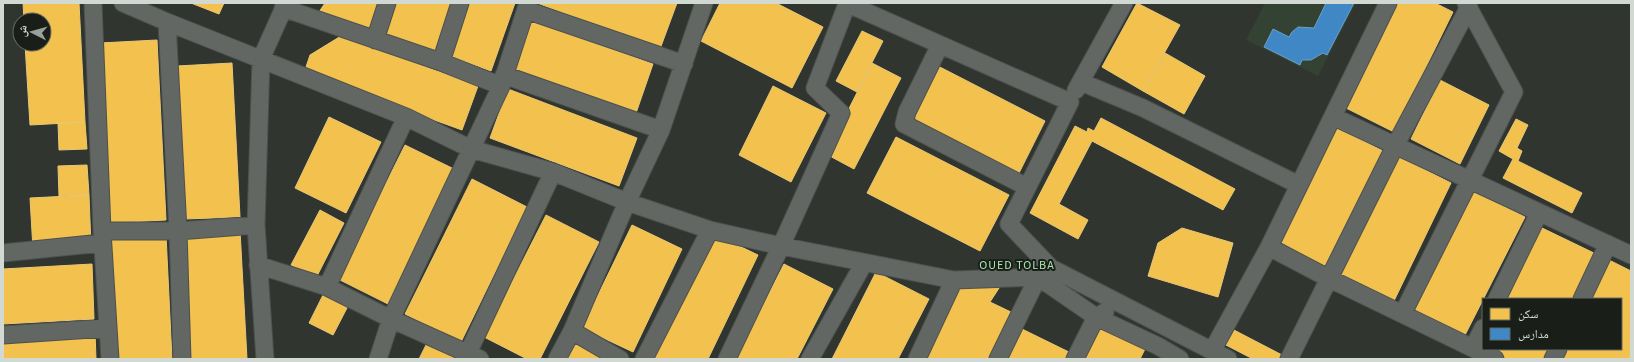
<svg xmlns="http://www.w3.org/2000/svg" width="1634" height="362" viewBox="0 0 1634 362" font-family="'Source Sans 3','Noto Naskh Arabic',sans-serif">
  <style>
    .built { fill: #334233 }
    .homes { fill: #f2c14e; stroke: #e8c876 }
    .schools { fill: #3f88c5; stroke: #6ba0c9 }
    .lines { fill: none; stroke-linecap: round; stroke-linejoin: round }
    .street-casing { stroke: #4d514d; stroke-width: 19 }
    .street { stroke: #636763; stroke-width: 17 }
    .labels { text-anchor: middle; stroke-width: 4; stroke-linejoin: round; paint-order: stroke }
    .neighbourhood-label { font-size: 12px; letter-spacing: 1px; fill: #abe8ae; stroke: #191e19 }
  </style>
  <rect width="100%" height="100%" fill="#303530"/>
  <path class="built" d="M 1265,3 L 1356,3 L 1318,76 L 1246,40 Z"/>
  <path class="homes" d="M 23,3 L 79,3 L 85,122 L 30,125 L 25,44 L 44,44 L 44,20 L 24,20 Z
    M 191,3 L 224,3 L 219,14 Z
    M 325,3 L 380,3 L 371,28 L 319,12 Z
    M 395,3 L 453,3 L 435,53 L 384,34 Z
    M 467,3 L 515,3 L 491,71 L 448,55 Z
    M 537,3 L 677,3 L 660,49 Z
    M 720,3 L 776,3 L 823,27 L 792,88 L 701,41 Z
    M 1137,3 L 1180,25 L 1143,91 L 1102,67 Z
    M 1396,3 L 1435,3 L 1453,12 L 1394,132 L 1344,107 Z
    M 530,20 L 653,64 L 635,116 L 512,72 Z
    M 862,31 L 883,41 L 857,92 L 836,81 Z
    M 341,36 L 478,86 L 462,130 L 304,73 L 310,55 Z
    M 157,40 L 166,220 L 109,223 L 100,43 Z
    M 1165,53 L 1205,76 L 1184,114 L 1143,91 Z
    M 232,63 L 240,217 L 185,219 L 177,66 Z
    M 872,63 L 901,78 L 854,169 L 826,154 Z
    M 934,64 L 1045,121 L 1017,177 L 905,119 Z
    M 1440,80 L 1489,105 L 1460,164 L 1411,139 Z
    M 773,86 L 826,113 L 791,182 L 739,155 Z
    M 508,89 L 637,138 L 619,186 L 490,138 Z
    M 329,117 L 381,142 L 346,213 L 295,188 Z
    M 1101,118 L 1235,189 L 1223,210 L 1092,141 L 1059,204 L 1088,220 L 1078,239 L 1030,213 L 1075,126 L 1087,132 L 1088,128 L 1094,131 Z
    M 1516,119 L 1528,125 L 1517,148 L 1522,151 L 1518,161 L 1582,193 L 1572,213 L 1503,178 L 1513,159 L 1499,151 Z
    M 85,122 L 87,149 L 59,150 L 58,123 Z
    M 1334,126 L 1385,152 L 1325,271 L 1274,245 Z
    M 896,137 L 1009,195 L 980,251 L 867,193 Z
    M 405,145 L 454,169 L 388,304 L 338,279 Z
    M 1396,155 L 1451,183 L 1392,305 L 1336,277 Z
    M 87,165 L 89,195 L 59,196 L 58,166 Z
    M 472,179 L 527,207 L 461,342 L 405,314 Z
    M 1472,190 L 1525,217 L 1464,337 L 1411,310 Z
    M 89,195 L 91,246 L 33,249 L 30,198 Z
    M 320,210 L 344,223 L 316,278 L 291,265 Z
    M 546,215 L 599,242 L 540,359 L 527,359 L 484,337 Z
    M 632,225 L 682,249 L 633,352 L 582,328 Z
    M 1540,227 L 1596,254 L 1574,299 L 1505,299 Z
    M 1182,228 L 1233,243 L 1218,297 L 1148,276 L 1158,243 Z
    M 240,230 L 247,359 L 189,359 L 183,233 Z
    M 712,233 L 758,255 L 708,359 L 651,359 Z
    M 166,235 L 172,359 L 115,359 L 109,238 Z
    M 1609,260 L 1631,271 L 1630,359 L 1560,359 L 1565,349 L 1621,349 L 1621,299 L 1590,299 Z
    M 92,264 L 94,319 L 3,324 L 3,269 Z
    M 784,264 L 833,289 L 797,359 L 735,359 Z
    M 876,272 L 929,299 L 898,359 L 832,359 Z
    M 1001,285 L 990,302 L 1013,313 L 991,359 L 923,359 L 958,286 Z
    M 324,293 L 348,306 L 333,335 L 309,323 Z
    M 1095,323 L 1146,347 L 1140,359 L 1078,359 Z
    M 1022,329 L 1075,355 L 1074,359 L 1007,359 Z
    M 1232,329 L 1284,356 L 1282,359 L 1253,359 L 1224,344 Z
    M 95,332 L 96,359 L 3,359 L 3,337 Z
    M 427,343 L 459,359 L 419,359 Z
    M 575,344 L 605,359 L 567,359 Z
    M 1483,349 L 1550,349 L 1545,359 L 1503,359 Z"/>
  <path class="schools" d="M 1326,3 L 1354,3 L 1327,55 L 1323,53 L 1311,60 L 1302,60 L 1300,65 L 1264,47 L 1273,29 L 1289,37 L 1292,32 L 1298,27 L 1314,28 Z"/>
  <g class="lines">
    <g class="street-casing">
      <path id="street" d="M 93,3 L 102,231 L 110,359
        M 123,3 L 167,22 L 406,117 L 471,149 L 553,172 L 627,202 L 710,230 L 781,246 L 954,280 L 1038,277 L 1096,317 L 1158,346 L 1180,359
        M 846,3 L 1070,102 L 1009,224 L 1051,268 L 1228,359
        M 283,8 L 441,62 L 501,86
        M 526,10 L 684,64
        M 167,22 L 178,231 L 182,359
        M 375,40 L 387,3
        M 940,45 L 907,112 L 904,124 L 1027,187
        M 441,62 L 460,3
        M 504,75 L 661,130
        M 1081,82 L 1143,108 L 1299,185
        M 1076,90 L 1124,3
        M 1334,117 L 1631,255
        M 102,231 L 178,231 L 256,225
        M 1269,247 L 1328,278 L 1495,359
        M 3,253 L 102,243
        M 258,265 L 327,287 L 391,319 L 480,359
        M 327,287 L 406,117
        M 1497,299 L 1539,213
        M 1582,299 L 1608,244
        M 1403,313 L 1514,92 L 1466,3
        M 572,331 L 620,359
        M 3,335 L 107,328
        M 1473,348 L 1483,328
        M 1212,351 L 1269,247 L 1388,3
        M 468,353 L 553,172
        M 265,359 L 256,225 L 261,59 L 286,3
        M 378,359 L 391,319 L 501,86 L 528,3
        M 557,359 L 572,331 L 627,202 L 661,130 L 704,3
        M 644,359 L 710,230
        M 727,359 L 781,246 L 841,113 L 815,88 L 847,4
        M 810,359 L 864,263
        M 917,359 L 954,280
        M 998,359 L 1038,277 L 1045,272
        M 1075,359 L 1096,317 L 1105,312
        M 1289,359 L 1395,146 L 1469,7
        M 1553,359 L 1558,349"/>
    </g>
    <use href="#street" class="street"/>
  </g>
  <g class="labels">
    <g class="neighbourhood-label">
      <text x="1017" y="269">OUED TOLBA</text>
    </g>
  </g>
  <rect width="1634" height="362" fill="none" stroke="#d2d8d2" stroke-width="8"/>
  <rect x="1482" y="298" width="140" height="52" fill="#191e19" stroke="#636863"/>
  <rect x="1490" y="308" width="20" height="12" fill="#f2c14e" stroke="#636863"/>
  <text x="1518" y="318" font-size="12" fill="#d2d8d2">سكن</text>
  <rect x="1490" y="328" width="20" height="12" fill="#3f88c5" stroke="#636863"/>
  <text x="1518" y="338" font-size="12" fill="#d2d8d2">مدارس</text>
  <g transform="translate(32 32) rotate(276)"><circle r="19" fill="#191e19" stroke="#636863"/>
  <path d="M0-3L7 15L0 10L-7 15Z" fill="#999f99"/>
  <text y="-6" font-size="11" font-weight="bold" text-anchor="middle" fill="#d2d8d2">ش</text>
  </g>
</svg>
